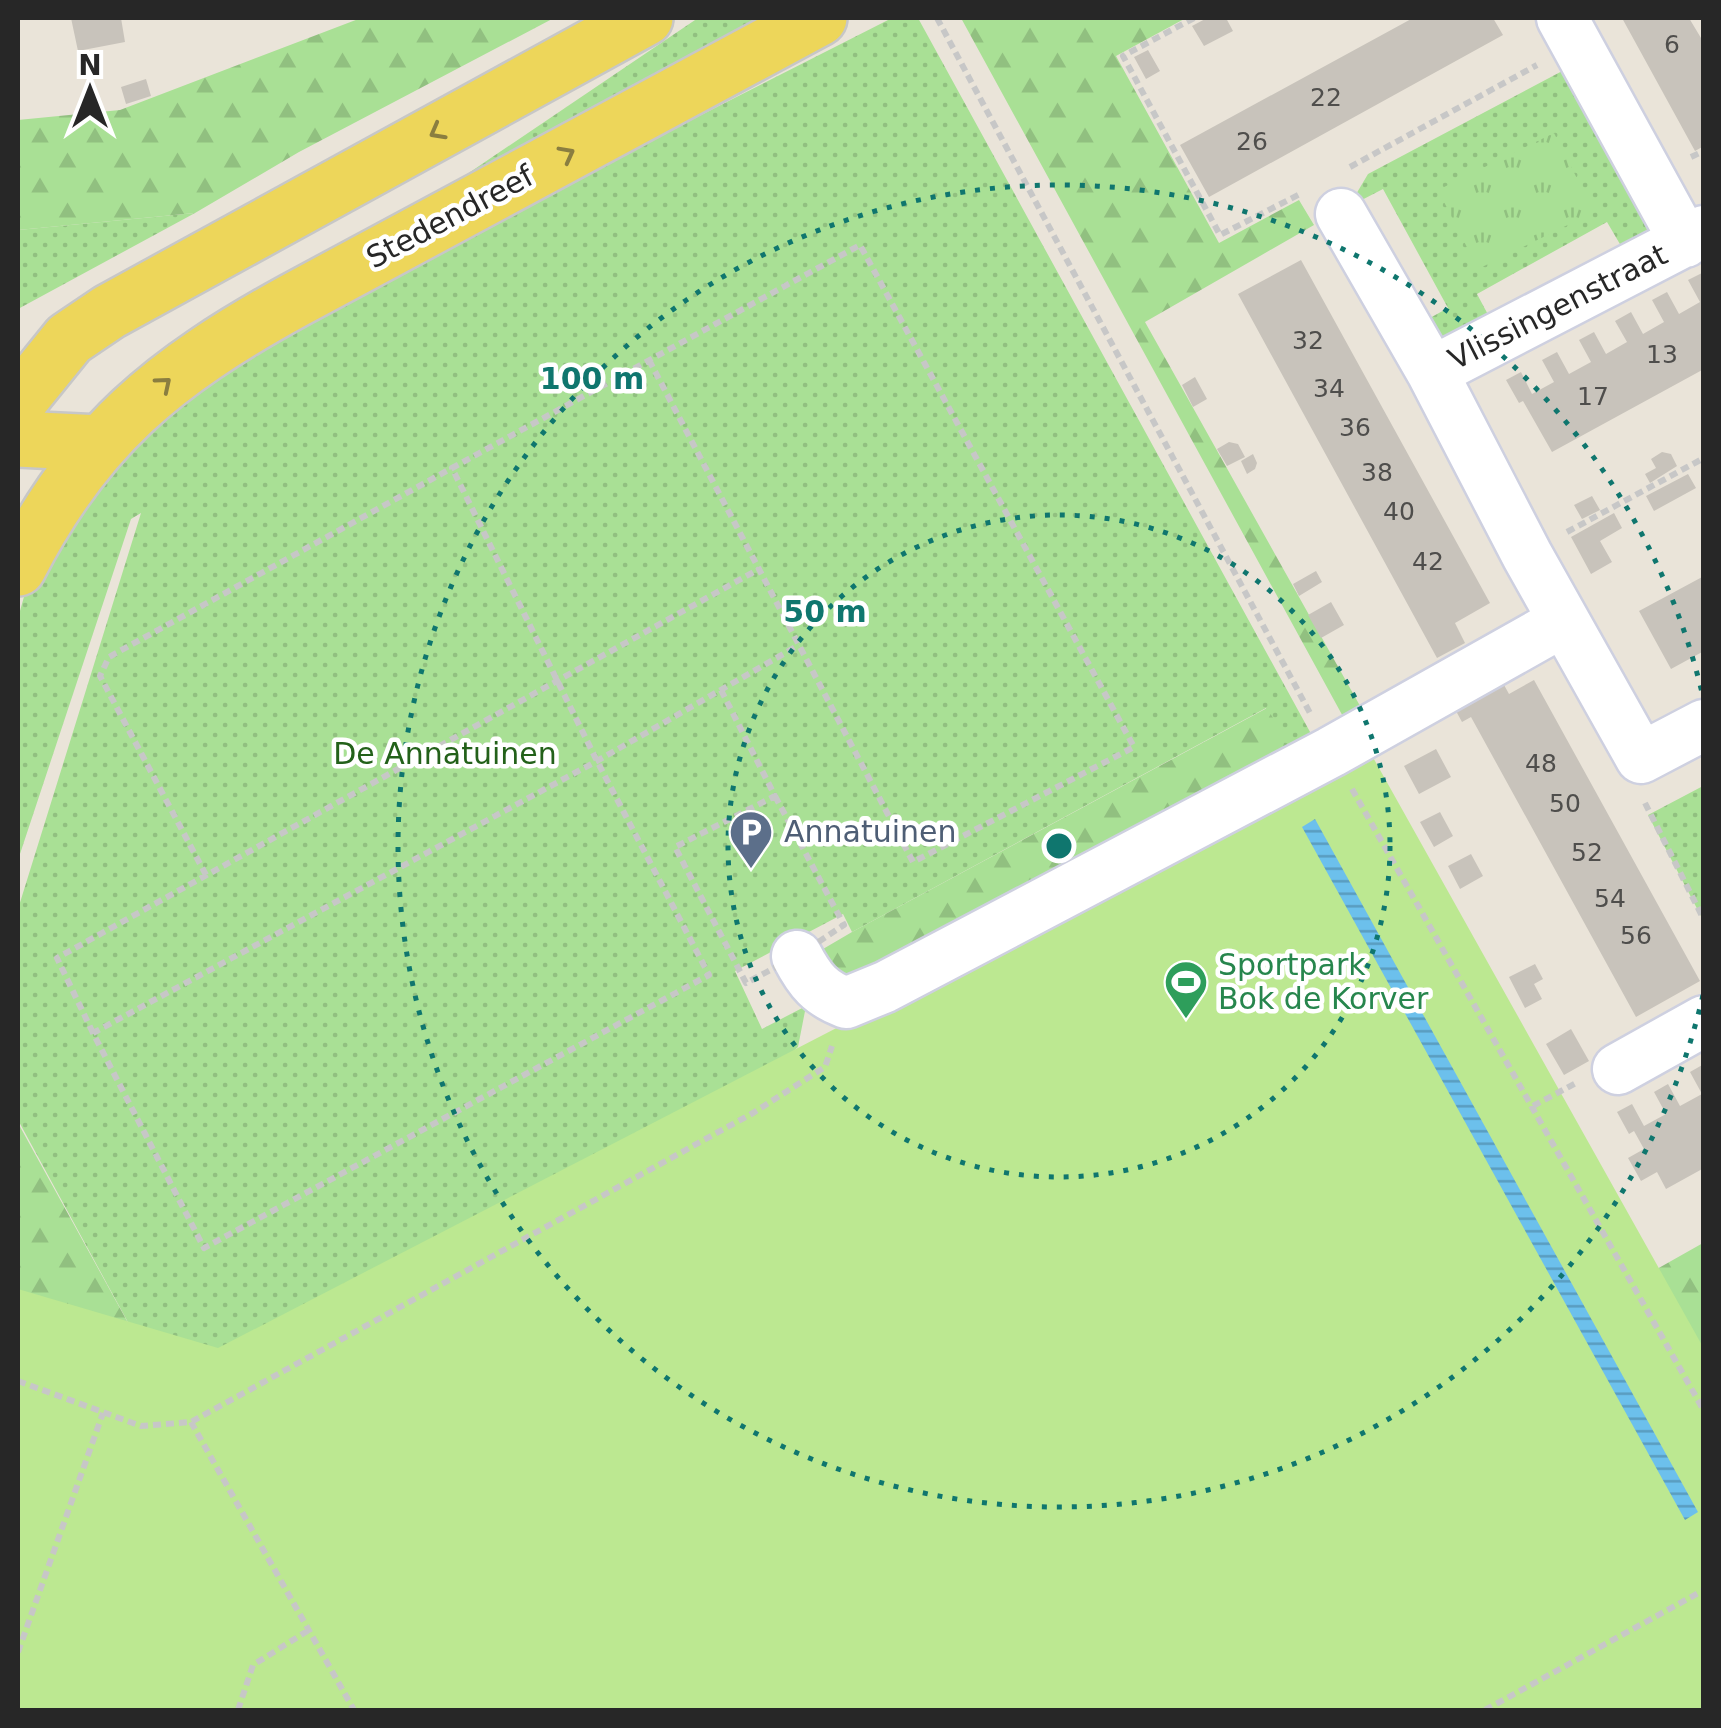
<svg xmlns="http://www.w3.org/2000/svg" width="1721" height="1728" viewBox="0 0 1721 1728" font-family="'DejaVu Sans',sans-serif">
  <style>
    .grass { fill: url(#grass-dots) }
    .forest { fill: url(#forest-firs) }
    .park { fill: url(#park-tufts) }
    .pitch { fill: #bce891 }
    .water { fill: url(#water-rules) }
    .building { fill: #c8c3bb }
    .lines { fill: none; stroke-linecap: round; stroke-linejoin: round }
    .minor-casing { stroke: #ced0e0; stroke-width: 55 }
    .major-casing { stroke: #c7c7c7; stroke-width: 60 }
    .path { stroke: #c7c7c7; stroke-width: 6; stroke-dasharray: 8 5; stroke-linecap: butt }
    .minor { stroke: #fff; stroke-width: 50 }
    .major { stroke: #edd65a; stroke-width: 55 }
    .oneway { stroke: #8a7e40 }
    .ring { fill: none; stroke: #0f766e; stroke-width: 5; stroke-dasharray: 5 10 }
    .labels { text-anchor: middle; stroke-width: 9; stroke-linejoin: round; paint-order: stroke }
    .number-label { font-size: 25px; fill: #4f4e4c }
    .street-label { font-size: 30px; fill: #272727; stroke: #fff }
    .park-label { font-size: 30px; fill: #23611a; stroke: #fff }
    .service-label { font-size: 30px; fill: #4e5e75; stroke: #fff; text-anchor: start }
    .leisure-label { font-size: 30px; fill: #27864d; stroke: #fff; text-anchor: start }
    .centre { fill: #0f766e; stroke: #fff; stroke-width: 5 }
    .ring-label { font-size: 30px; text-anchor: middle; font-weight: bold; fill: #0f766e; stroke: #fff; stroke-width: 9; stroke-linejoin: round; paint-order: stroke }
  </style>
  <defs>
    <pattern id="grass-dots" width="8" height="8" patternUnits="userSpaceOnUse" patternTransform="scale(2.5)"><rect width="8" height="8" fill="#a9e095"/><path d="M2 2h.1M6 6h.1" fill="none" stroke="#91c080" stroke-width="1.8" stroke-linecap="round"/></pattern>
    <pattern id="forest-firs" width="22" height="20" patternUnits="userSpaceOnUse" patternTransform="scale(2.5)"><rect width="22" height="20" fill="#a9e095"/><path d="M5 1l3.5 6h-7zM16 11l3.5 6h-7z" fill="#91c080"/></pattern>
    <pattern id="park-tufts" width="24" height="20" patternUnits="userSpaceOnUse" patternTransform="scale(2.5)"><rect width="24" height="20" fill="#a9e095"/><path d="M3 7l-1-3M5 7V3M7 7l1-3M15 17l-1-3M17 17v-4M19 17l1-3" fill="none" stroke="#91c080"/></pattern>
    <pattern id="water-rules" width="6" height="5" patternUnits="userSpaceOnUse" patternTransform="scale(2.5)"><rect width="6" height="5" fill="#6cc0ec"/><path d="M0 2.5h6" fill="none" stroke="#599cbf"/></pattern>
  </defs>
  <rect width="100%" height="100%" fill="#eae4d9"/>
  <path class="grass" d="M 698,18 L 772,18 L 448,187 Z
    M 892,18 L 918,18 L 1315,741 L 1281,756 L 1266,708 L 852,932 L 843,914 L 735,971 L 762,1029 L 806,1006 L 798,1047 L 751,1089 L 244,1372 L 143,1350 L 18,1120 L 18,909 L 141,513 L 131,519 L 18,860 L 18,618 L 29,579 L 135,440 L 247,346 Z
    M 1566,69 L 1654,228 L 1624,251 L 1607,222 L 1477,294 L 1493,324 L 1442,347 L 1419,324 L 1448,308 L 1383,189 L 1354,204 L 1352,201 L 1368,174 Z
    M 195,213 L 18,309 L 18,230 Z
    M 1703,786 L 1703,920 L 1648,815 Z"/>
  <path class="forest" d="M 361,18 L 554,18 L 299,152 L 195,213 L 18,230 L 18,120 L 120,110 Z
    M 961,18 L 1186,18 L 1116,56 L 1219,243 L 1299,200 L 1314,225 L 1145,322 L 1364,713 L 1346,722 Z
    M 1267,708 L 1285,738 L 1281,756 L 852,983 L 815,962 L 823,949 L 852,932 Z
    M 18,1123 L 143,1350 L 18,1344 Z
    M 1703,1243 L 1703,1393 L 1641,1278 Z"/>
  <path class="park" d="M 1554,133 L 1594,212 L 1478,269 L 1438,190 Z"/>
  <path class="pitch" d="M 1370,752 L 1703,1347 L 1703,1710 L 18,1710 L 18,1289 L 218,1348 Z"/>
  <path class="water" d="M 1315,819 L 1698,1512 L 1685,1520 L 1302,827 Z"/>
  <path class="building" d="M 71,18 L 121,18 L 125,42 L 78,51 Z
    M 1207,18 L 1226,18 L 1233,31 L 1204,46 L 1192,26 Z
    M 1413,18 L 1493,18 L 1503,35 L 1209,197 L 1180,145 Z
    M 1622,18 L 1689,18 L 1704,43 L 1704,146 L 1695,151 Z
    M 1148,50 L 1160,71 L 1146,79 L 1134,57 Z
    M 146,79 L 151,96 L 126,104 L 121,87 Z
    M 1301,260 L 1490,603 L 1455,623 L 1465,643 L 1437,658 L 1238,294 Z
    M 1704,272 L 1704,369 L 1552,452 L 1523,401 L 1519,403 L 1506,380 L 1521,372 L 1532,394 L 1554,382 L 1542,360 L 1557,352 L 1569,374 L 1591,362 L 1579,340 L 1594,332 L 1606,354 L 1627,342 L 1615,321 L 1631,312 L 1643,334 L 1664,322 L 1652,300 L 1667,292 L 1679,314 L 1700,302 L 1688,280 Z
    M 1195,377 L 1207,399 L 1193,407 L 1182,385 Z
    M 1229,442 L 1238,444 L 1245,457 L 1227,466 L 1217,449 Z
    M 1662,452 L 1671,454 L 1677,466 L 1650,483 L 1645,474 L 1656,468 L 1651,459 Z
    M 1253,454 L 1257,463 L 1255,469 L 1247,474 L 1241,461 Z
    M 1688,474 L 1696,488 L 1654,511 L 1646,496 Z
    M 1592,496 L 1600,510 L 1582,519 L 1574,505 Z
    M 1614,513 L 1622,528 L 1600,541 L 1612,562 L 1591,574 L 1571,537 Z
    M 1316,571 L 1322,582 L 1299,596 L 1293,584 Z
    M 1704,576 L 1704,651 L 1671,669 L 1639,611 Z
    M 1331,602 L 1344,625 L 1321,638 L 1308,615 Z
    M 1498,674 L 1509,694 L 1534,680 L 1700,981 L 1636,1017 L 1471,717 L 1462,722 L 1450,700 Z
    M 1436,749 L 1451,777 L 1419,794 L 1404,766 Z
    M 1440,812 L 1453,836 L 1434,847 L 1420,822 Z
    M 1471,854 L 1483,876 L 1460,889 L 1448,866 Z
    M 1535,964 L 1543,979 L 1534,984 L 1542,999 L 1525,1008 L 1509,977 Z
    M 1571,1029 L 1589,1061 L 1564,1075 L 1546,1044 Z
    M 1704,1064 L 1704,1168 L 1666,1189 L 1657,1172 L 1641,1181 L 1628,1158 L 1644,1149 L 1634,1131 L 1629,1134 L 1617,1112 L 1632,1104 L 1644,1126 L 1666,1114 L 1654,1092 L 1668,1084 L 1680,1106 L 1702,1094 L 1690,1072 Z"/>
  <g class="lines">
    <g class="minor-casing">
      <path id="minor" d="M 1562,18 L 1685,242
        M 1341,214 L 1432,372 L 1527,555 L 1641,758 L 1704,725
        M 1432,372 L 1704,231
        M 797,956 C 810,981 820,993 846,1003 L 885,987 L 1331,752 L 1564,621
        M 1618,1069 L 1704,1021"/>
    </g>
    <g class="major-casing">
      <path id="major" d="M 18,402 L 69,339 L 109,312 L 645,18
        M 18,439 L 100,443
        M 18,568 C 86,435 164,372 293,301 L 819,18"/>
    </g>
    <path class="path" d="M 937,18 L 1310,713
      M 1194,18 L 1123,56 L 1220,235 L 1300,194
      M 1691,157 L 1704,151
      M 1350,167 L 1537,65
      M 649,360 L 913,862 L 1134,747 L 860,245 L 452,468 L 597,761 L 709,975 L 204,1248 L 93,1033 L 597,761 L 799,645
      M 1567,532 L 1704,458
      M 721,690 L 775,796
      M 1352,789 L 1704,1411
      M 775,796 L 844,925 L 797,956 L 746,983 L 675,847 Z
      M 1645,803 L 1704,920
      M 206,875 L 100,676 L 109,657 L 452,468
      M 93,1033 L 57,958 L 759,569
      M 1533,1106 L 1576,1083
      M 18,1381 L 141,1426 L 191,1422 L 753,1113 L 825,1067 L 832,1046
      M 191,1422 L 354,1710
      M 18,1652 L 103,1413
      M 238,1710 L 253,1665 L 309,1630
      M 1485,1710 L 1704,1590"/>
    <use href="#minor" class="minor"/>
    <use href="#major" class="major"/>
  </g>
  <defs><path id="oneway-chevron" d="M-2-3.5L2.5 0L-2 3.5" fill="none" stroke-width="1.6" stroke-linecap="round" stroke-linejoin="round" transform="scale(2.5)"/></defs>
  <g class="oneway">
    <use href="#oneway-chevron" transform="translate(437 132) rotate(151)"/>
    <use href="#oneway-chevron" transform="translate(567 154) rotate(-28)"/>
    <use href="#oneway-chevron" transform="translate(164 384) rotate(-40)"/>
  </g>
  <g class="ring">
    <circle cx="1059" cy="846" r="331"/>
    <path d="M1703 995A661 661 0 1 1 1703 697"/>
  </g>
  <defs>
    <g id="parking-pin" transform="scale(2.25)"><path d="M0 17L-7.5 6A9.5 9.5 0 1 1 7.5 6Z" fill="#5c6f8a" stroke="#fff"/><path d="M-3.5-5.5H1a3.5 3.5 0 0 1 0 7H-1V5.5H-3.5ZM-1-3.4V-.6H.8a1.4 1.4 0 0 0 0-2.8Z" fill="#fff"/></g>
    <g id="stadium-pin" transform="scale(2.25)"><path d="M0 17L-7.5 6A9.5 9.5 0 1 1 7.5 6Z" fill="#2e9e5b" stroke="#fff"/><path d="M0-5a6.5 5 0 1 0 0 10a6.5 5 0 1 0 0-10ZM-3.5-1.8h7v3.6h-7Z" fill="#fff"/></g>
  </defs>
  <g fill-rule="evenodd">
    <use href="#parking-pin" x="751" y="832"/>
    <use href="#stadium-pin" x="1186" y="982"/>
  </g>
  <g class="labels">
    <g class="number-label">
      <text x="1672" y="53">6</text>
      <text x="1326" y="106">22</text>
      <text x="1252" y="150">26</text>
      <text x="1308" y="349">32</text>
      <text x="1662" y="363">13</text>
      <text x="1329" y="397">34</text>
      <text x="1593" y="405">17</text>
      <text x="1355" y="436">36</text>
      <text x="1377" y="481">38</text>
      <text x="1399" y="520">40</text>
      <text x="1428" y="570">42</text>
      <text x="1541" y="772">48</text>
      <text x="1565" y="812">50</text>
      <text x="1587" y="861">52</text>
      <text x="1610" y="907">54</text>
      <text x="1636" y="944">56</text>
    </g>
    <g class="street-label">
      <text transform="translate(450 217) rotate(-28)" y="10">Stedendreef</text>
      <text transform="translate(1558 307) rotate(-27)" y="10">Vlissingenstraat</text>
    </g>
    <g class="park-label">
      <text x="445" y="764">De Annatuinen</text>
    </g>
    <g class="service-label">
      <text x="784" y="842">Annatuinen</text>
    </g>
    <g class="leisure-label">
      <text x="1218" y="975">Sportpark<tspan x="1218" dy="34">Bok de Korver</tspan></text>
    </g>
  </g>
  <circle cx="1059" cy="846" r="15" class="centre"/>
  <g class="ring-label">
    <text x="592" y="389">100 m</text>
    <text x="825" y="622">50 m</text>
  </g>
  <rect width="1721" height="1728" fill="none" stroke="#272727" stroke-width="40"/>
  <g transform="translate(90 90)" stroke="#ffffff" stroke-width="8" paint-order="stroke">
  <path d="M0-8L18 38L0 25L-18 38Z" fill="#272727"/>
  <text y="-15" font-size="28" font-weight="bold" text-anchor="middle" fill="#272727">N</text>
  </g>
</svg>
